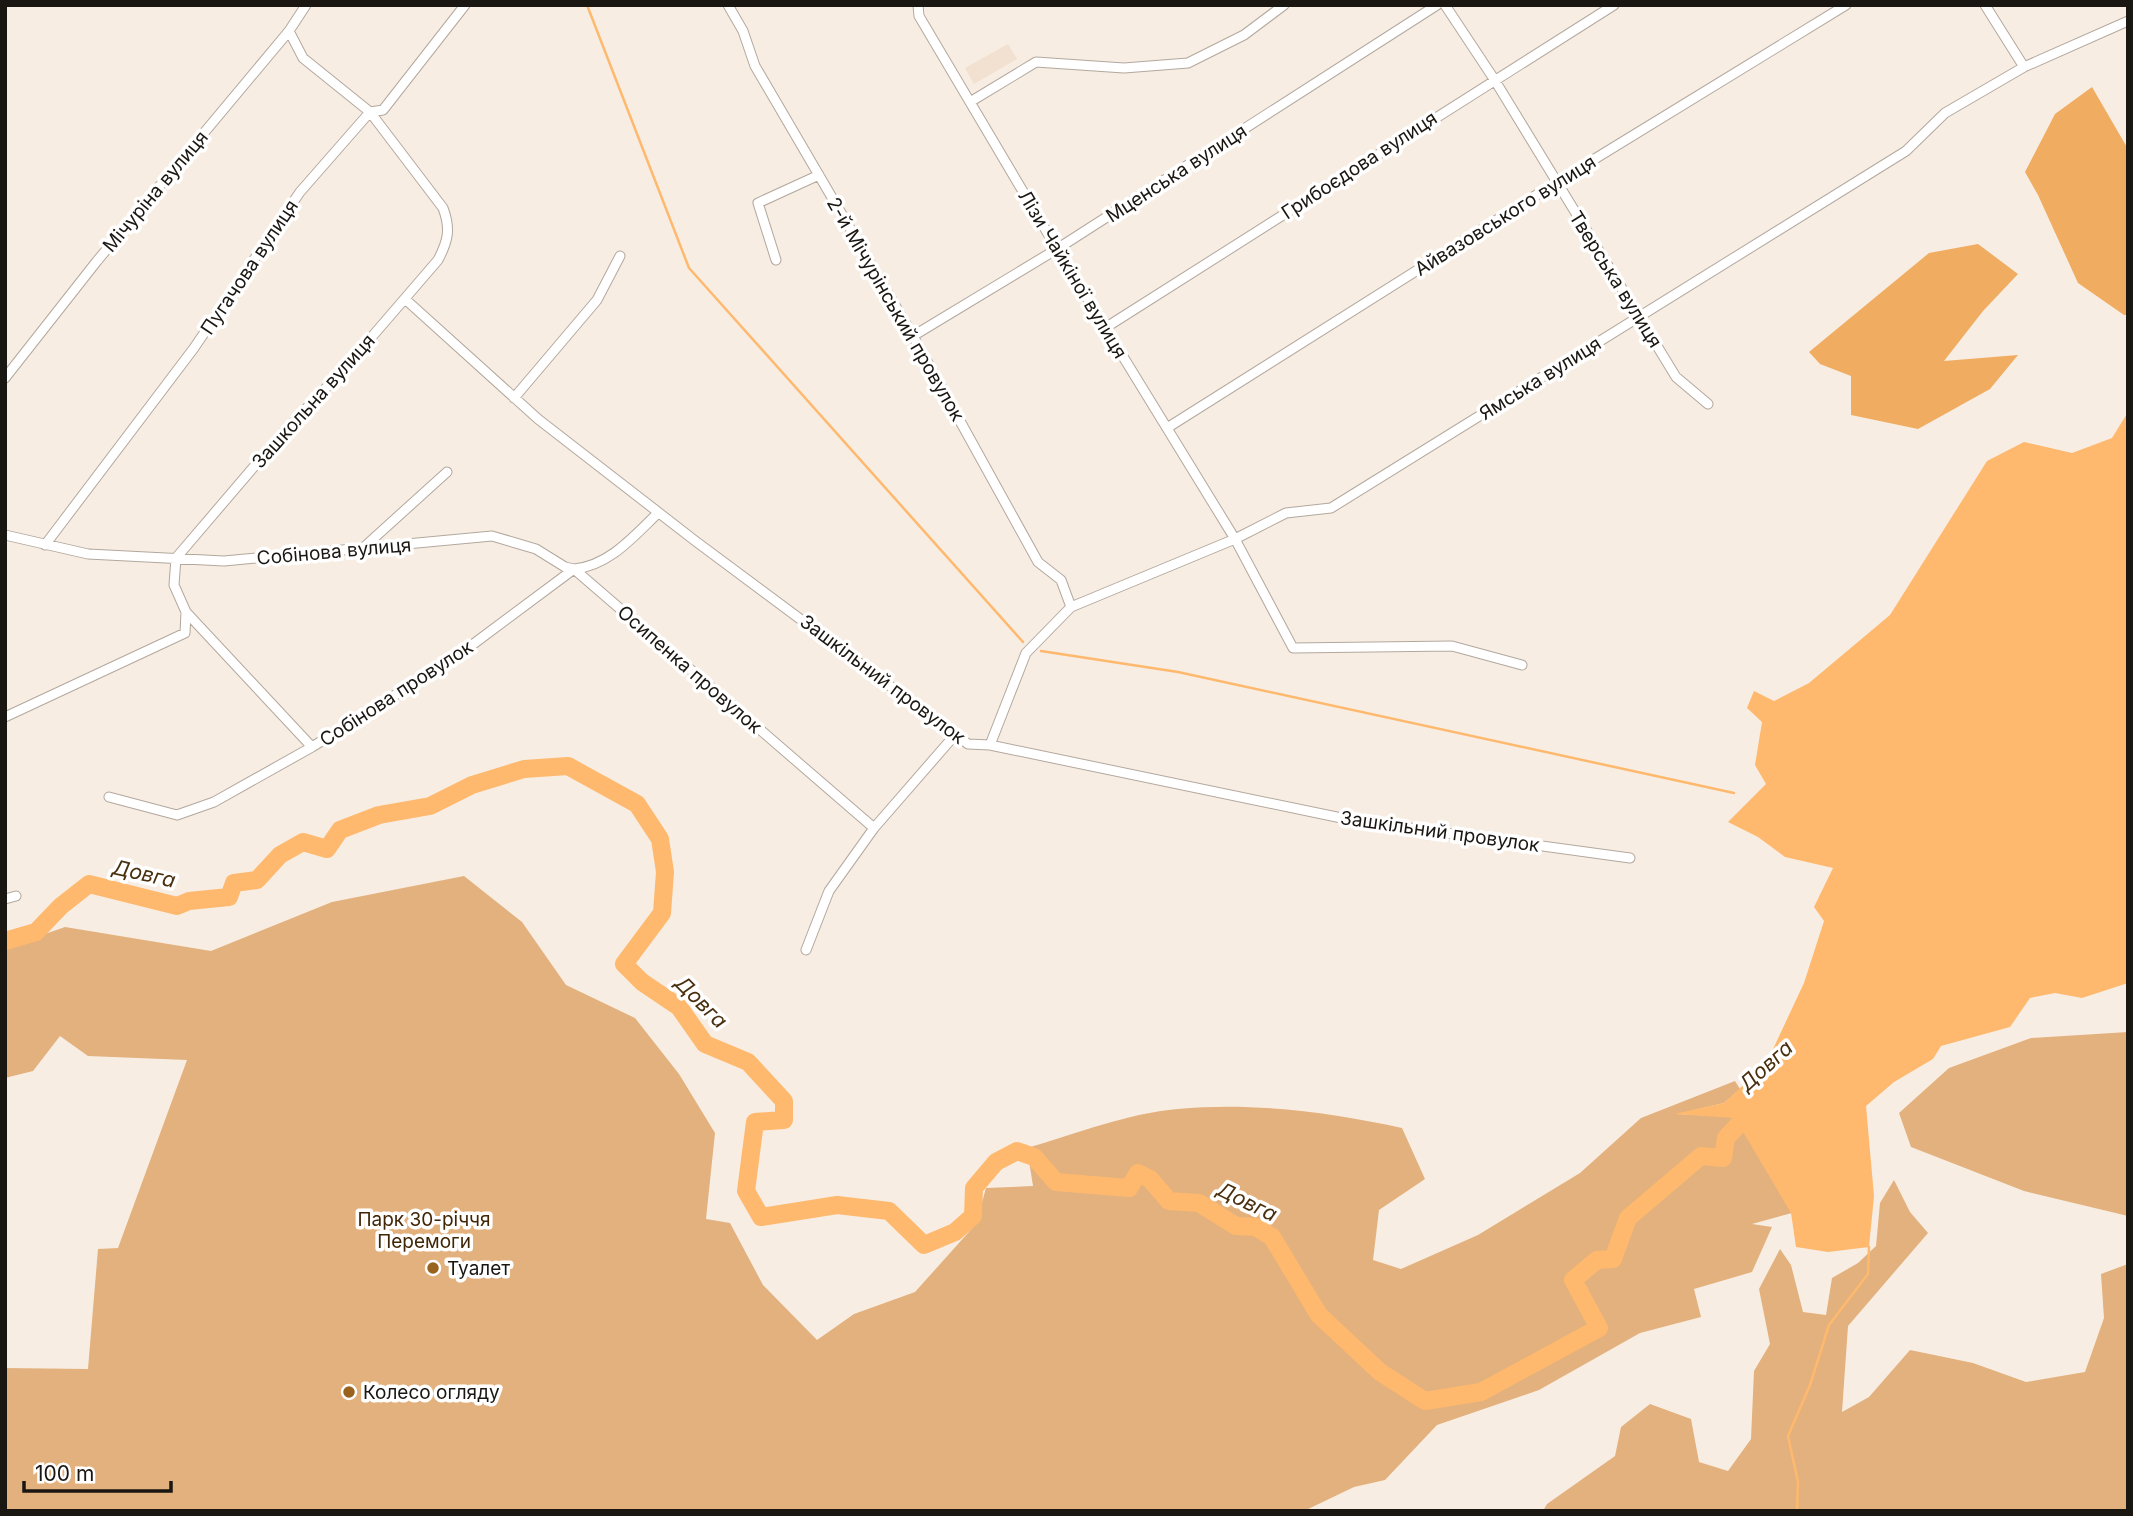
<svg xmlns="http://www.w3.org/2000/svg" width="2133" height="1516" viewBox="0 0 2133 1516" font-family="Inter,sans-serif">
  <style>
    .built { fill: #f2e1d0 }
    .green { fill: #e3b17d }
    .forest { fill: #f0ac61 }
    .water { fill: #feb96e }
    .lines { fill: none; stroke-linecap: round; stroke-linejoin: round }
    .stream { stroke: #feb96e; stroke-width: 2.5 }
    .river { stroke: #feb96e; stroke-width: 18 }
    .minor-casing { stroke: #b3a89e; stroke-width: 11 }
    .minor { stroke: #fff; stroke-width: 9 }
    .poi-dot { fill: #9a631d; stroke: #fff; stroke-width: 2.5 }
    .labels { text-anchor: middle; stroke-width: 7; stroke-linejoin: round; paint-order: stroke }
    .street-label { font-size: 19px; fill: #1a1612; stroke: #fff }
    .park-label { font-size: 19px; fill: #412605; stroke: #fff }
    .poi-label { font-size: 19px; fill: #1a1612; stroke: #fff; text-anchor: start }
    .water-label { font-size: 21px; font-style: italic; fill: #4a2f0f; stroke: #fff }
  </style>
  <rect width="100%" height="100%" fill="#f8ede2"/>
  <path class="built" d="M 1008,44 L 1017,59 L 974,84 L 965,68 Z"/>
  <path class="green" d="M 464,876 L 522,922 L 566,985 L 635,1018 L 679,1074 L 715,1133 L 706,1219 L 730,1223 L 763,1285 L 817,1340 L 854,1314 L 915,1292 L 976,1224 L 986,1188 L 1033,1186 L 1027,1148 C 1076,1134 1128,1113 1178,1109 C 1252,1102 1330,1112 1402,1128 L 1425,1179 L 1379,1210 L 1373,1260 L 1401,1269 L 1478,1235 L 1580,1173 L 1641,1118 L 1735,1081 L 1740,1089 L 1724,1103 L 1677,1114 L 1735,1117 L 1792,1213 L 1752,1224 L 1772,1227 L 1752,1272 L 1694,1289 L 1701,1317 L 1640,1333 L 1539,1390 L 1437,1425 L 1385,1480 L 1354,1487 L 1304,1511 L 5,1511 L 5,1368 L 88,1369 L 98,1249 L 118,1248 L 187,1060 L 88,1056 L 60,1036 L 33,1071 L 5,1078 L 5,948 L 65,927 L 211,951 L 332,902 Z
    M 2128,1032 L 2128,1216 L 2024,1191 L 1911,1147 L 1899,1113 L 1949,1068 L 2031,1038 Z
    M 1894,1180 L 1910,1212 L 1928,1233 L 1848,1326 L 1842,1412 L 1869,1397 L 1910,1350 L 1973,1363 L 2026,1382 L 2085,1372 L 2104,1318 L 2101,1274 L 2128,1264 L 2128,1511 L 1543,1511 L 1547,1504 L 1615,1456 L 1621,1427 L 1650,1404 L 1691,1419 L 1699,1462 L 1728,1471 L 1751,1439 L 1754,1371 L 1770,1344 L 1759,1289 L 1780,1249 L 1791,1265 L 1803,1312 L 1826,1315 L 1832,1278 L 1858,1263 L 1876,1246 L 1880,1203 Z"/>
  <path class="forest" d="M 2092,87 L 2128,149 L 2128,315 L 2124,315 L 2078,283 L 2038,195 L 2025,172 L 2055,114 Z
    M 1978,244 L 2018,274 L 1983,311 L 1944,361 L 2018,355 L 1990,389 L 1918,429 L 1851,415 L 1851,376 L 1820,364 L 1809,352 L 1929,253 Z"/>
  <path class="water" d="M 2128,412 L 2128,983 L 2082,998 L 2055,993 L 2030,998 L 2010,1027 L 1941,1046 L 1933,1059 L 1894,1082 L 1866,1106 L 1874,1196 L 1869,1247 L 1828,1252 L 1796,1247 L 1791,1213 L 1735,1118 L 1674,1114 L 1724,1103 L 1766,1064 L 1804,983 L 1824,921 L 1814,907 L 1833,868 L 1785,857 L 1758,837 L 1728,822 L 1766,784 L 1755,765 L 1762,722 L 1747,708 L 1754,691 L 1774,701 L 1809,683 L 1890,615 L 1987,461 L 2024,442 L 2072,453 L 2112,438 Z"/>
  <g class="lines">
    <path class="stream" d="M 587,5 L 689,268 L 1023,642
      M 1041,651 L 1178,672 L 1734,793
      M 1797,1511 L 1798,1482 L 1788,1436 L 1810,1385 L 1829,1325 L 1868,1274 L 1869,1247"/>
    <path class="river" d="M 5,941 L 36,932 L 61,906 L 89,884 L 177,906 L 189,901 L 229,897 L 234,883 L 257,880 L 280,855 L 303,842 L 327,849 L 340,830 L 379,815 L 430,806 L 472,785 L 524,769 L 568,766 L 637,804 L 660,839 L 665,872 L 662,913 L 624,964 L 642,982 L 679,1007 L 705,1044 L 748,1062 L 784,1101 L 784,1120 L 755,1122 L 746,1191 L 761,1217 L 837,1205 L 889,1211 L 924,1245 L 955,1232 L 973,1216 L 974,1188 L 996,1162 L 1017,1151 L 1034,1157 L 1056,1182 L 1129,1188 L 1138,1173 L 1150,1179 L 1169,1201 L 1199,1203 L 1236,1226 L 1256,1227 L 1272,1237 L 1319,1315 L 1380,1372 L 1425,1401 L 1481,1392 L 1599,1328 L 1573,1280 L 1597,1260 L 1613,1259 L 1628,1218 L 1701,1156 L 1723,1158 L 1726,1138 L 1756,1106"/>
    <g class="minor-casing">
      <path id="minor" d="M 728,5 L 743,31 L 755,66 L 913,336 L 1038,562 L 1061,580 L 1071,607
        M 918,5 L 919,16 L 1057,249 L 1235,539 L 1293,648 L 1452,646 L 1522,665
        M 1445,5 L 1494,79 L 1676,377 L 1708,404
        M 1985,5 L 2024,67
        M 289,31 L 303,58 L 370,112 L 443,208 C 451,229 448,241 438,260 L 345,368 L 281,435 L 176,558 L 174,585 L 186,612 L 312,747
        M 970,102 L 1036,62 L 1124,68 L 1188,63 L 1244,35 L 1284,5
        M 776,260 L 758,203 L 819,175
        M 405,299 L 538,419 L 694,540 L 968,744 L 990,745 L 1351,820 L 1630,858
        M 1105,328 L 1614,5
        M 913,336 L 1057,249 L 1437,5
        M 5,378 L 97,261 L 289,31 L 306,5
        M 514,398 L 597,300 L 620,256
        M 1167,428 L 1557,182 L 1846,5
        M 5,535 L 88,554 L 224,561 L 492,536 L 536,549 L 565,567 L 574,569 L 874,828
        M 45,545 L 194,348 L 300,192 L 370,112 L 383,110 L 465,5
        M 363,548 L 447,472
        M 5,717 L 185,633 L 186,612
        M 990,745 L 1026,653 L 1071,607 L 1235,539 L 1286,513 L 1331,508 L 1906,151 L 1945,113 L 2024,67 L 2128,21
        M 109,797 L 177,815 L 214,802 L 312,747 L 456,657 L 574,569 C 609,566 634,536 658,513
        M 5,899 L 16,896
        M 806,950 L 829,891 L 874,828 L 954,736"/>
    </g>
    <use href="#minor" class="minor"/>
  </g>
  <g class="poi-dot">
    <circle cx="433" cy="1268" r="7"/>
    <circle cx="349" cy="1392" r="7"/>
  </g>
  <g class="labels">
    <g class="street-label">
      <text transform="translate(1359 165) rotate(-33)" y="7">Грибоєдова вулиця</text>
      <text transform="translate(1176 173) rotate(-33)" y="7">Мценська вулиця</text>
      <text transform="translate(155 191) rotate(-50)" y="7">Мічуріна вулиця</text>
      <text transform="translate(1505 215) rotate(-32)" y="7">Айвазовського вулиця</text>
      <text transform="translate(249 267) rotate(-56)" y="7">Пугачова вулиця</text>
      <text transform="translate(1073 274) rotate(59)" y="7">Лізи Чайкіної вулиця</text>
      <text transform="translate(1616 279) rotate(58)" y="7">Тверська вулиця</text>
      <text transform="translate(896 309) rotate(60)" y="7">2-й Мічурінський провулок</text>
      <text transform="translate(1540 378) rotate(-32)" y="7">Ямська вулиця</text>
      <text transform="translate(313 401) rotate(-48)" y="7">Зашкольна вулиця</text>
      <text transform="translate(334 551) rotate(-5)" y="7">Собінова вулиця</text>
      <text transform="translate(690 669) rotate(41)" y="7">Осипенка провулок</text>
      <text transform="translate(883 679) rotate(37)" y="7">Зашкільний провулок</text>
      <text transform="translate(396 693) rotate(-33)" y="7">Собінова провулок</text>
      <text transform="translate(1440 831) rotate(8)" y="7">Зашкільний провулок</text>
    </g>
    <g class="park-label">
      <text x="424" y="1226">Парк 30-річчя<tspan x="424" dy="22">Перемоги</tspan></text>
    </g>
    <g class="poi-label">
      <text x="447" y="1275">Туалет</text>
      <text x="363" y="1399">Колесо огляду</text>
    </g>
    <g class="water-label">
      <text transform="translate(144 874) rotate(13)" y="7">Довга</text>
      <text transform="translate(701 1002) rotate(45)" y="7">Довга</text>
      <text transform="translate(1766 1066) rotate(-42)" y="7">Довга</text>
      <text transform="translate(1247 1202) rotate(26)" y="7">Довга</text>
    </g>
  </g>
  <rect width="2133" height="1516" fill="none" stroke="#1a1612" stroke-width="14"/>
  <path d="M24 1481v10h147v-10" fill="none" stroke="#1a1612" stroke-width="3.5"/>
  <text x="35" y="1481" font-size="21" fill="#1a1612" stroke="#ffffff" stroke-width="5" paint-order="stroke">100 m</text>
</svg>
